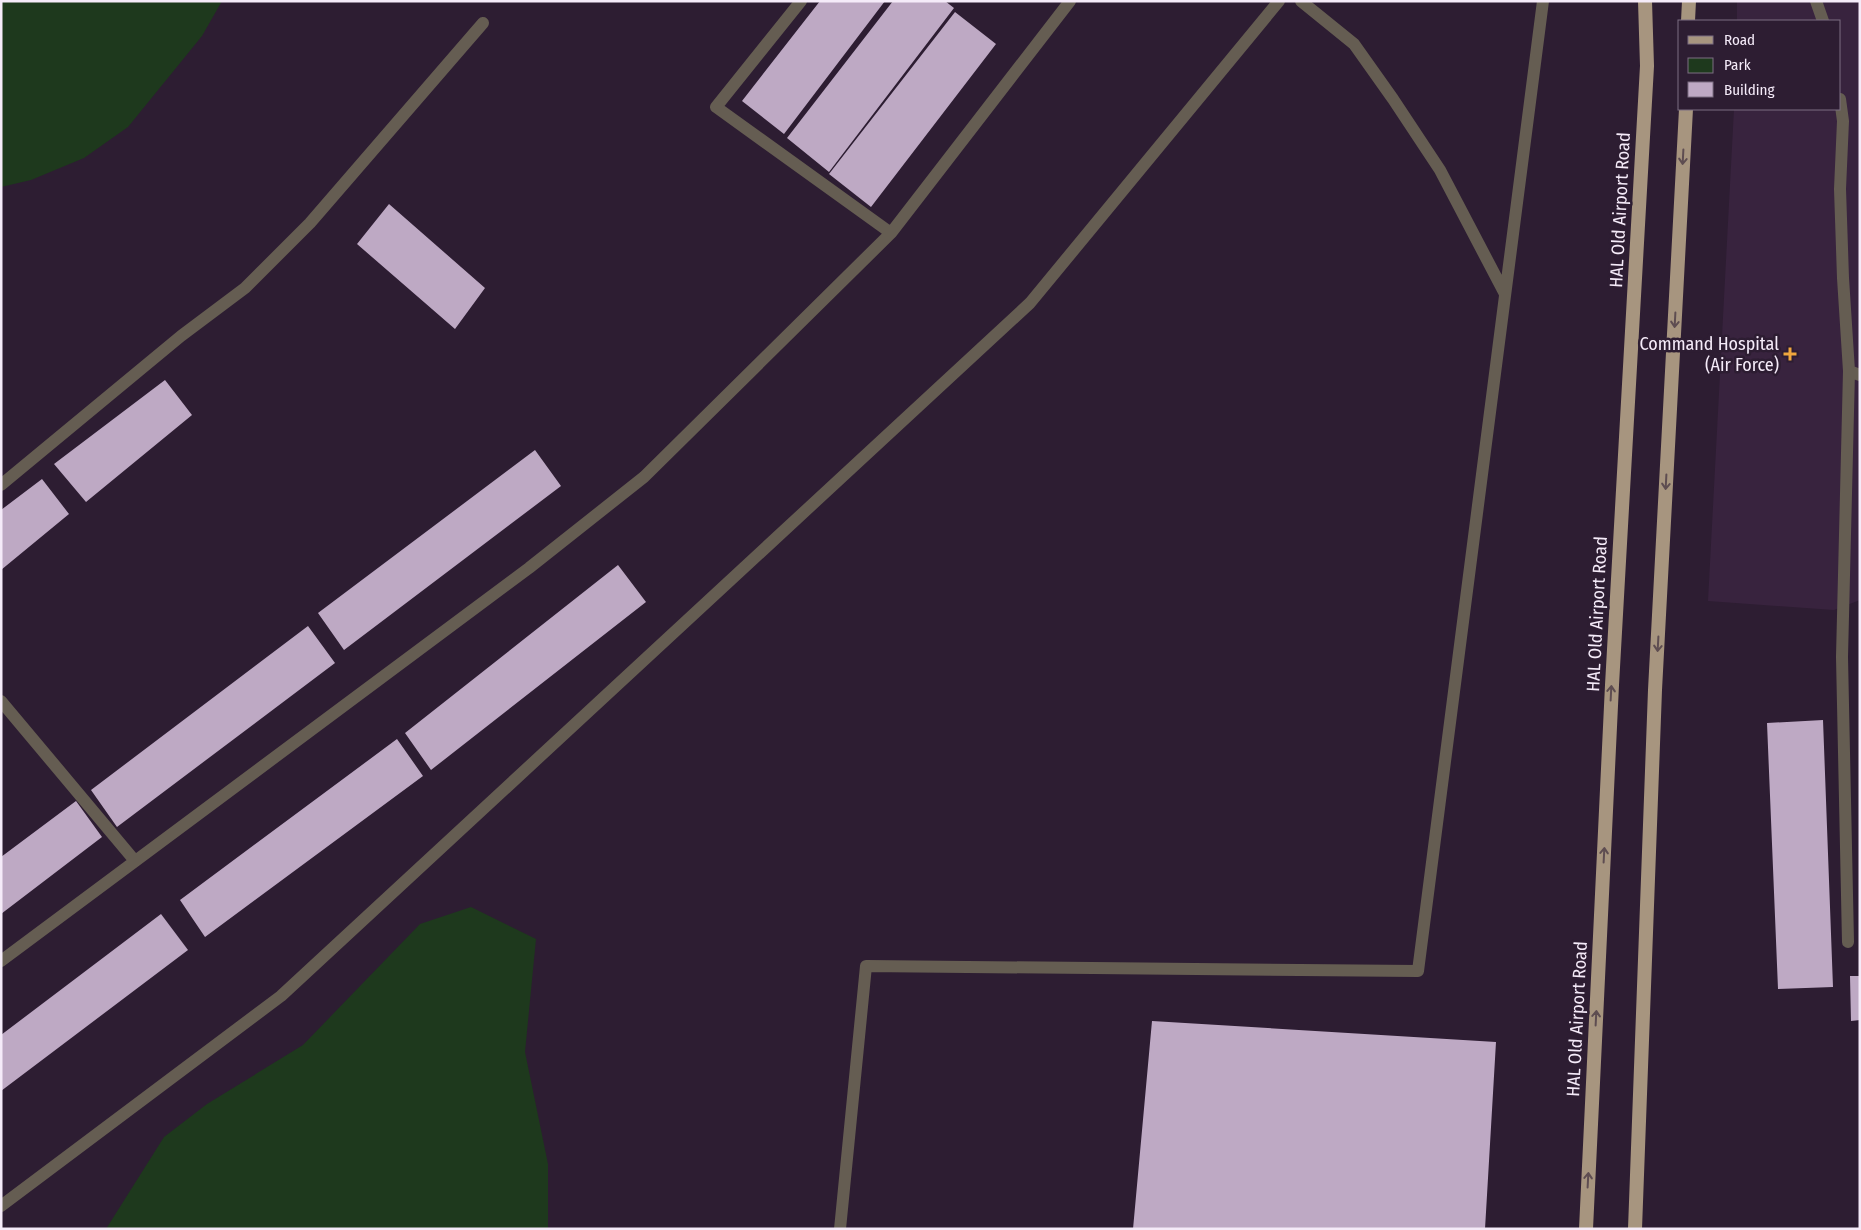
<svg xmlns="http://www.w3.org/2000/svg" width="1861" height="1230" viewBox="0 0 1861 1230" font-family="'Fira Sans Condensed',sans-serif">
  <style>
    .built { fill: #38233e }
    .green { fill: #1e391d }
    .building { fill: #bea9c4 }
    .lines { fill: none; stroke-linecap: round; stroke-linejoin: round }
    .service { stroke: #655d52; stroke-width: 12 }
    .primary { stroke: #a7957f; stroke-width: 14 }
    .oneway { stroke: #5e4d51 }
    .poi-dot { fill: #efa73e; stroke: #2d1d32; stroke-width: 2 }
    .labels { text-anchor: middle; stroke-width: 5; stroke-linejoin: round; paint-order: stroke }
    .street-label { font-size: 18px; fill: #f5ebf9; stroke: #2d1d32 }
    .poi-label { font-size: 18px; fill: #f5ebf9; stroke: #2d1d32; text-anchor: end }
  </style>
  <rect width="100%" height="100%" fill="#2d1d32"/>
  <path class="built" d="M 1737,1 L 1860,1 L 1860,600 L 1834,610 L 1708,601 L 1734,109 L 1840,109 L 1840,21 L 1737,21 Z"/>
  <path class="green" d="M 1,1 L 222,1 L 202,36 L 128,127 L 84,158 L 31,180 L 1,187 Z
    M 471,907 L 536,939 L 525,1052 L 548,1164 L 548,1229 L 106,1229 L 164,1137 L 207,1104 L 303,1045 L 420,924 Z"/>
  <path class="building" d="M 820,1 L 885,1 L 784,134 L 742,101 Z
    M 893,1 L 945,1 L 954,8 L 829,172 L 787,138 Z
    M 955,12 L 996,44 L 871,207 L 829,174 Z
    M 389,204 L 485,288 L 455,329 L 357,244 Z
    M 165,380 L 192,415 L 86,502 L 54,464 Z
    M 535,450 L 561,486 L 344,650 L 318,613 Z
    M 42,479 L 69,514 L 1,570 L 1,510 Z
    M 618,565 L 646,602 L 431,770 L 405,733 Z
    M 308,626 L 335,663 L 117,827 L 91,790 Z
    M 1823,720 L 1833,987 L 1778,989 L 1767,723 Z
    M 397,739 L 423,776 L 205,937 L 180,900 Z
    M 76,801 L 102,837 L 1,914 L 1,857 Z
    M 161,914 L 188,950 L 1,1091 L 1,1035 Z
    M 1850,976 L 1860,976 L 1860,1020 L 1851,1021 Z
    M 1152,1021 L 1496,1042 L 1485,1229 L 1133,1229 Z"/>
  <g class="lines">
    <path class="service" d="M 801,1 L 716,107 L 891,233
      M 1301,1 L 1354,44 L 1393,99 L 1440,170 L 1505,294
      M 1816,1 L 1823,21
      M 1840,99 L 1843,121 L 1840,189 L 1843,278 L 1849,371 L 1860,375
      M 1,485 L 181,336 L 245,288 L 310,223 L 483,23
      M 1,701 L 135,861
      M 1848,942 L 1842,657 L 1849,371
      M 1,961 L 529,568 L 644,477 L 891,233 L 1070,1
      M 1,1206 L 281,996 L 1030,303 L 1279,1
      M 840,1229 L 866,966 L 1418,971 L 1543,1"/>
    <path class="primary" d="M 1688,21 L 1689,1
      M 1586,1229 L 1612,685 L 1647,66 L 1645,1
      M 1635,1229 L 1655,690 L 1686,109"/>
  </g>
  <defs><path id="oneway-shaft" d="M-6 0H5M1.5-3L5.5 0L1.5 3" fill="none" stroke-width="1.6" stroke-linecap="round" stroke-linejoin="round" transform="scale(1.25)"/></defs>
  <g class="oneway">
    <use href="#oneway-shaft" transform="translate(1683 157) rotate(93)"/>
    <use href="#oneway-shaft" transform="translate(1675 320) rotate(93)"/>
    <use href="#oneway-shaft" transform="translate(1666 482) rotate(93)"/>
    <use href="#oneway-shaft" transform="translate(1658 644) rotate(93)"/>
    <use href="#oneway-shaft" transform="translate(1611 693) rotate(-87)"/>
    <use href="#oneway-shaft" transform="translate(1604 855) rotate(-87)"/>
    <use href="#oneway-shaft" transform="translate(1596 1018) rotate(-87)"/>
    <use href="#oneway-shaft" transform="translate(1588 1180) rotate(-87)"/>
  </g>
  <path class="poi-dot" d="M1787.5 346.5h5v5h5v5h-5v5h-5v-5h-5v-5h5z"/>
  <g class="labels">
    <g class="street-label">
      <text transform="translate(1620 210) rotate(-87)" y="6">HAL Old Airport Road</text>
      <text transform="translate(1597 614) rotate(-87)" y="6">HAL Old Airport Road</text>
      <text transform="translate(1577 1019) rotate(-87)" y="6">HAL Old Airport Road</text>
    </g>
    <g class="poi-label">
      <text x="1779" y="350">Command Hospital<tspan x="1779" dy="21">(Air Force)</tspan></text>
    </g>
  </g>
  <rect width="1861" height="1230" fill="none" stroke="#f5ebf9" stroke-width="5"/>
  <rect x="1678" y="20" width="162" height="90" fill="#2d1d32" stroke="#7d6f82"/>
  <rect x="1688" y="36" width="25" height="8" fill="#a7957f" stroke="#7d6f82"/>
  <text x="1724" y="45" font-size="15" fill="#f5ebf9">Road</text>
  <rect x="1688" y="58" width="25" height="15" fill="#1e391d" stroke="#7d6f82"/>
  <text x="1724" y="70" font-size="15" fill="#f5ebf9">Park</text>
  <rect x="1688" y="82" width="25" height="15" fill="#bea9c4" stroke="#7d6f82"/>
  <text x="1724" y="95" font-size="15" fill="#f5ebf9">Building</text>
</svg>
